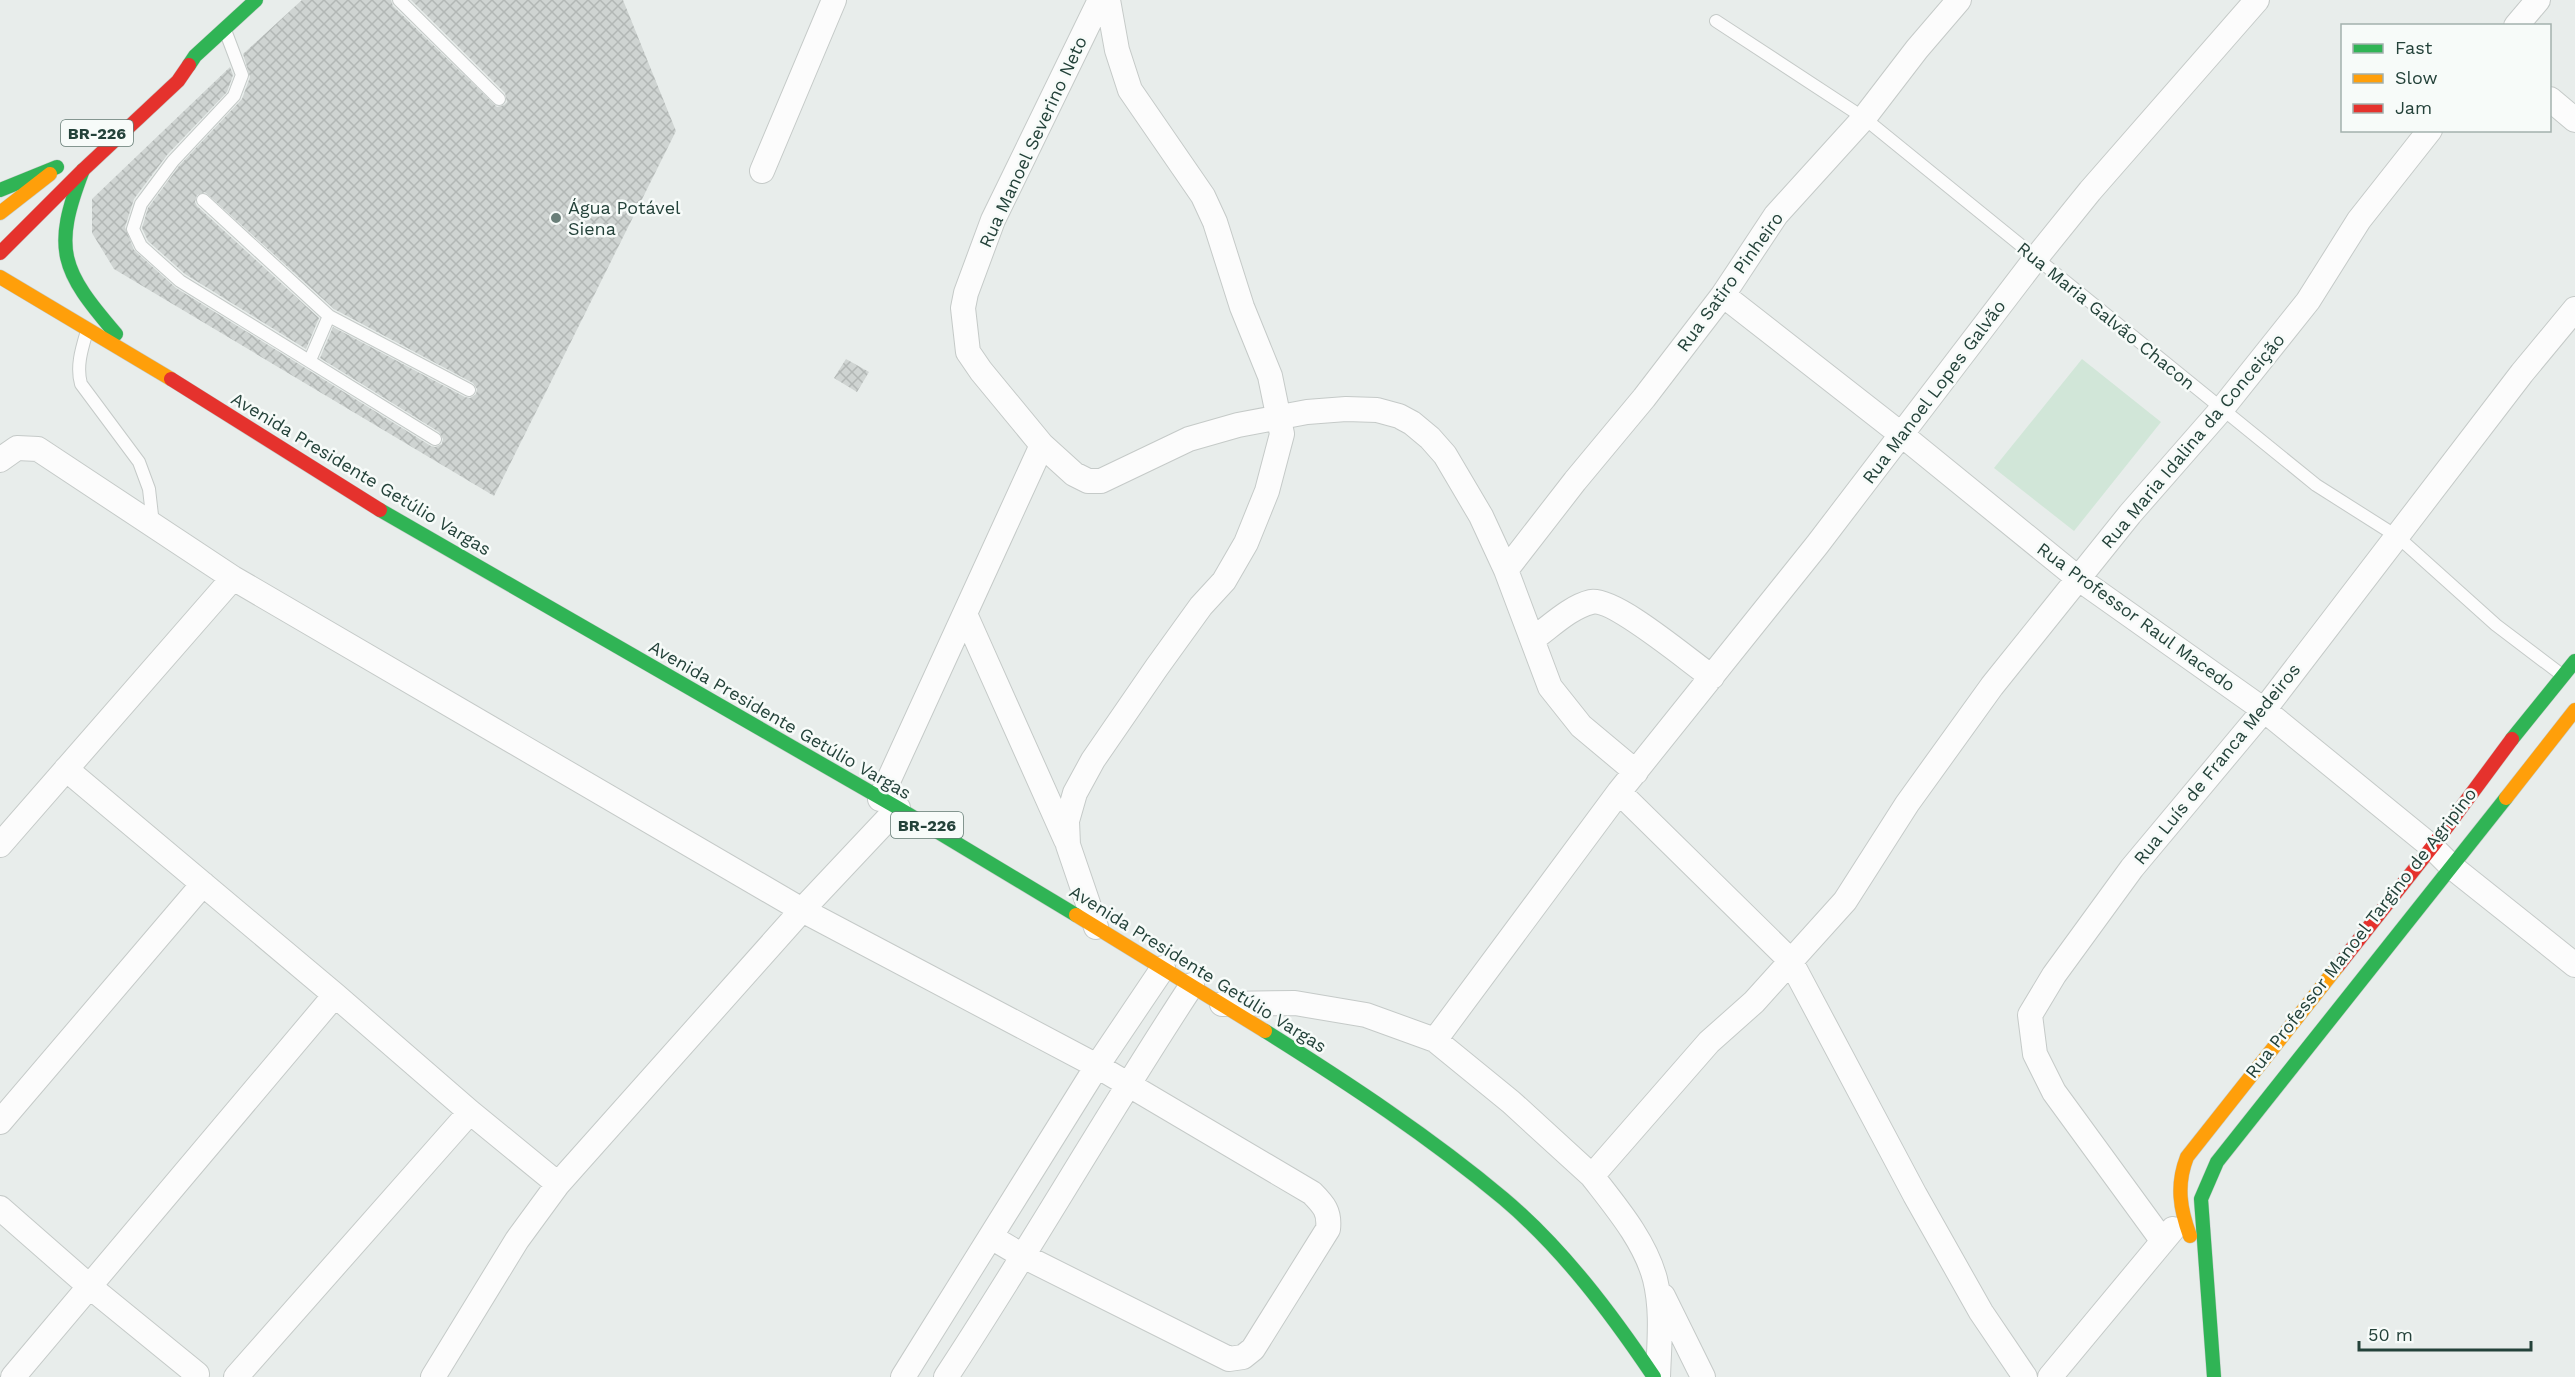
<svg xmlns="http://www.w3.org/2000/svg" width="2575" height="1377" viewBox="0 0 2575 1377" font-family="'Work Sans',sans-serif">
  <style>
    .green { fill: #d1e6d8 }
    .building { fill: url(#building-cross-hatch) }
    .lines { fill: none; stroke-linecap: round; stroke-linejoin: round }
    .lane-casing { stroke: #c5cac8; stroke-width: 14 }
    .street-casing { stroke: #c5cac8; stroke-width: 26 }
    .fast-casing { stroke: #c3cbc8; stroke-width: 15 }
    .slow-casing { stroke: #c3cbc8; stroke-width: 15 }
    .jam-casing { stroke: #c3cbc8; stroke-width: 15 }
    .lane { stroke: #fcfcfc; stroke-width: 12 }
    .street { stroke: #fcfcfc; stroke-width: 24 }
    .fast { stroke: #30b455; stroke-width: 14 }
    .slow { stroke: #ff9f0a; stroke-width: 14 }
    .jam { stroke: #e5322d; stroke-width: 14 }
    .poi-dot { fill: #697e78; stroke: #f7fbf9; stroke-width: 2 }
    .labels { text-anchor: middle; stroke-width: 5; stroke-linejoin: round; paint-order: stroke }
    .shield { fill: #f7fbf9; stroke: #637a73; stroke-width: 1.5 }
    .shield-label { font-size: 16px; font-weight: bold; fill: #24423a }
    .street-label { font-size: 18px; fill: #24423a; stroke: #f7fbf9 }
    .poi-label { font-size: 18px; fill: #24423a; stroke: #f7fbf9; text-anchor: start }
  </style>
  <defs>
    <pattern id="building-cross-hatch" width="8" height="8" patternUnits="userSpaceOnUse" patternTransform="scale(1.5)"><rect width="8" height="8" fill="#cfd4d2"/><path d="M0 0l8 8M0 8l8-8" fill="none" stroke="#b2b7b5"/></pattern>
  </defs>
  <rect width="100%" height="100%" fill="#e8edeb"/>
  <path class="green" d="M 2082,359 L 2161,422 L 2074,531 L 1994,468 Z"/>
  <path class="building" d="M 302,0 L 391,0 L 393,6 L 497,107 L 504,105 L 507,102 L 505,93 L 411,0 L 623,0 L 676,131 L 494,496 L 114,269 L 92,233 L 92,199 L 230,67 L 233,75 L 227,92 L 167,155 L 134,199 L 125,227 L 134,250 L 176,288 L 431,446 L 435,447 L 442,444 L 443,439 L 439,432 L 320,358 L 333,327 L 465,397 L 470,398 L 476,394 L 477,389 L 473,383 L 334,309 L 205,192 L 197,195 L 195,202 L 197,206 L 319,318 L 306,349 L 185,274 L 148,241 L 142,228 L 148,208 L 179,166 L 242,99 L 250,77 L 243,54 Z
    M 846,359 L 869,372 L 857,392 L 834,378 Z"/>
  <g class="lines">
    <g class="lane-casing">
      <path id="lane" d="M 399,0 L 499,99
        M 1716,21 L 1864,118 L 2316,485 L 2398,537 L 2496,625 L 2562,675
        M 225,30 L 242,75 L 234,96 L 173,161 L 141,204 L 133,229 L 141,246 L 180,281 L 435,439
        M 203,200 L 329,316 L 310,360
        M 329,316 L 469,390
        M 87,331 C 82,348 76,366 81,384 L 139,462 L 149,489 L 153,524"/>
    </g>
    <g class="street-casing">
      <path id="street" d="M 1100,0 L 993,220 L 966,293 L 963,308 L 968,352 L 981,371 L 1042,445 L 1074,474 L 1088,481 L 1101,481 L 1189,439 L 1238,425 L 1307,412 L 1346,409 L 1377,410 L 1399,416 L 1412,423 L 1430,438 L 1445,455 L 1481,516 L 1506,570 L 1550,687 L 1581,726 L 1636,772
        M 2516,26 L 2538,0
        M 2550,99 L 2575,120
        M 762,171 L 834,0
        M 1723,295 L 1902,435 L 2079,579 L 2264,710 L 2432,847 L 2452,867 L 2575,965
        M 0,460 L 17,448 L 38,449 L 233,578 L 802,910 L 1097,1066 L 1312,1193 C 1324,1205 1330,1212 1328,1229 L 1253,1349 L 1243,1357 L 1229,1359 L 1023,1256 L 991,1237
        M 1506,570 L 1575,481 L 1644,398 L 1723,295 L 1776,215 L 1864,118 L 1917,49 L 1959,0
        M 965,614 L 1066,840
        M 1533,639 C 1550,627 1570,607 1591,602 C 1614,597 1690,662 1712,677
        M 66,769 L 335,995 L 470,1112 L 558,1184
        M 1619,792 L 1790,960 L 1915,1195 L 1981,1312 L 2025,1377
        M 880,799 L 1042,445
        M 0,845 L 233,578
        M 1096,927 L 1068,845 L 1067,821 L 1075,793 L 1093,760 L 1157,667 L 1201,606 L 1224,581 L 1246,543 L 1267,491 L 1282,434 L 1270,376 L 1242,307 L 1215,222 L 1203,196 L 1130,90 L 1117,50 L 1108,0
        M 1222,1004 L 1295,1003 L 1366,1015 L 1435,1040 L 1511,1102 L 1592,1176
        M 1435,1040 L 1619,792 L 1817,545 L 2036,258 L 2090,191 L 2257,0
        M 0,1122 L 203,884
        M 0,1208 L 89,1286 L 197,1374
        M 2162,1240 L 2054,1092 L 2035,1054 L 2030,1015 L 2054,975 L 2132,868 L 2264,710 L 2522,373 L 2575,309
        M 1663,1296 L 1703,1377
        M 13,1377 L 335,995
        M 236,1377 L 470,1112
        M 433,1377 L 517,1240 L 558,1184 L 802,910 L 898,808
        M 903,1377 L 1097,1066 L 1163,968
        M 946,1377 C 1031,1248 1107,1114 1192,985
        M 1658,1377 C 1659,1345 1663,1311 1655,1279 C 1645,1241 1616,1207 1592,1176 L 1709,1042 L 1754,1002 L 1845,901 L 1907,804 L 1992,686 L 2130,514 L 2221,410 L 2308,301 L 2359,220 L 2430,130
        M 2050,1377 L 2173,1229"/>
    </g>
    <g class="fast-casing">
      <path id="fast" d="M 189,65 L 195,56 L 256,0
        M 83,170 C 52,250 61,270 116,334
        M 0,190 L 57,167
        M 380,510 L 898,808 L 1076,915
        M 2512,739 L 2575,661
        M 1265,1031 C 1348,1083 1430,1137 1504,1199 C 1563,1249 1611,1313 1654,1377
        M 2214,1377 L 2201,1199 L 2217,1162 L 2506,798"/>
    </g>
    <g class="slow-casing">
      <path id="slow" d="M 0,213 L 50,174
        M 0,277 L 171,379
        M 2506,798 L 2575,710
        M 1076,915 L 1265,1031
        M 2190,1236 C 2180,1209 2176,1185 2187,1157 L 2338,966"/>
    </g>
    <g class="jam-casing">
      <path id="jam" d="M 0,253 L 83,170 L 178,81 L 189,65
        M 171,379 L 380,510
        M 2338,966 L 2432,847 L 2512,739"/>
    </g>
    <use href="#lane" class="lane"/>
    <use href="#street" class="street"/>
    <use href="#fast" class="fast"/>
    <use href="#slow" class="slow"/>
    <use href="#jam" class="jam"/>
  </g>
  <circle class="poi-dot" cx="556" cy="218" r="6"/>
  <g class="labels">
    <g class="shield">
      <rect x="61" y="120" width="72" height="26" rx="4.5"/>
      <rect x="891" y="812" width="72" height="26" rx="4.5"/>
    </g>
    <g class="shield-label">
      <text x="97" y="139">BR-226</text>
      <text x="927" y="831">BR-226</text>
    </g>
    <g class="street-label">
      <text transform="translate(1033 142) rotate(-65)" y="6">Rua Manoel Severino Neto</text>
      <text transform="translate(1730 282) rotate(-54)" y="6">Rua Satiro Pinheiro</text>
      <text transform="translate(2106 316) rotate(39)" y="6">Rua Maria Galvão Chacon</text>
      <text transform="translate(1934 392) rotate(-53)" y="6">Rua Manoel Lopes Galvão</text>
      <text transform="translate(2193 441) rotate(-50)" y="6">Rua Maria Idalina da Conceição</text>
      <text transform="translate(361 474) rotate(31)" y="6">Avenida Presidente Getúlio Vargas</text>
      <text transform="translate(2136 617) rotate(36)" y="6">Rua Professor Raul Macedo</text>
      <text transform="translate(780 720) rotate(30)" y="6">Avenida Presidente Getúlio Vargas</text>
      <text transform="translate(2217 764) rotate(-51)" y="6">Rua Luís de Franca Medeiros</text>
      <text transform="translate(2361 933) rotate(-52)" y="6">Rua Professor Manoel Targino de Agripino</text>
      <text transform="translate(1198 969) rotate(32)" y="6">Avenida Presidente Getúlio Vargas</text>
    </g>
    <g class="poi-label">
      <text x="568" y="214">Água Potável<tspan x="568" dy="21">Siena</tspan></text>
    </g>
  </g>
  <rect x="2341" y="24" width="210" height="108" fill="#f7fbf9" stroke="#a3b1ad" stroke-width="1.5"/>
  <rect x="2353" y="44" width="30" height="9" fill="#30b455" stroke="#a3b1ad" stroke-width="1.5"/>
  <text x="2395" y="54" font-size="18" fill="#24423a">Fast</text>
  <rect x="2353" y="74" width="30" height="9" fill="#ff9f0a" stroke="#a3b1ad" stroke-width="1.5"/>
  <text x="2395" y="84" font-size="18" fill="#24423a">Slow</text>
  <rect x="2353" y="104" width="30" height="9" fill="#e5322d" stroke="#a3b1ad" stroke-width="1.5"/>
  <text x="2395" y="114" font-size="18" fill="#24423a">Jam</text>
  <path d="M2359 1341v9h172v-9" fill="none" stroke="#24423a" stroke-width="3"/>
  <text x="2368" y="1341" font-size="18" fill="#24423a" stroke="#f7fbf9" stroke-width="4.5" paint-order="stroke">50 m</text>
</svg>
